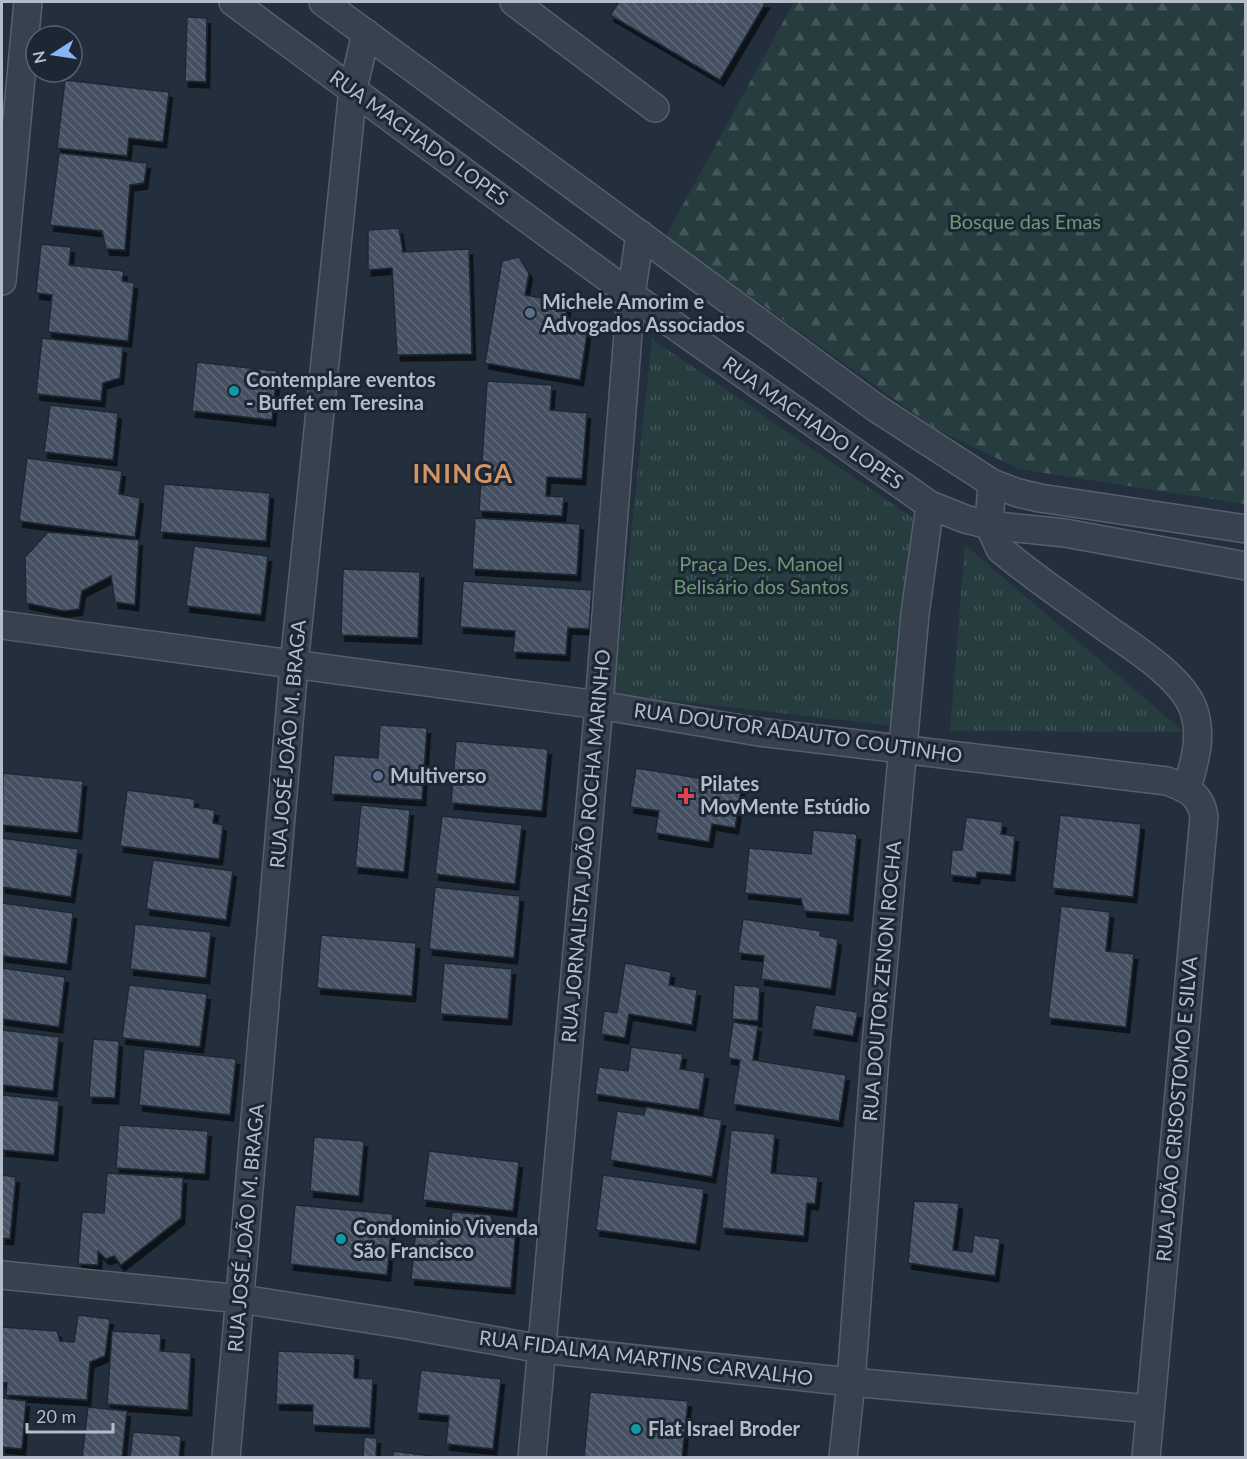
<svg xmlns="http://www.w3.org/2000/svg" width="1247" height="1459" viewBox="0 0 1247 1459" font-family="Lato,sans-serif">
  <style>
    .forest { fill: url(#forest-firs) }
    .park { fill: url(#park-tufts) }
    .building { fill: url(#building-back-hatch); stroke: #1f2835; stroke-width: 1.5; filter: url(#shadow) }
    .lines { fill: none; stroke-linecap: round; stroke-linejoin: round }
    .minor-casing { stroke: #565f6c; stroke-width: 30 }
    .minor { stroke: #38414e; stroke-width: 27 }
    .service-dot { fill: #5c6f8a; stroke: #1d2633; stroke-width: 2 }
    .culture-dot { fill: #0f9aa8; stroke: #1d2633; stroke-width: 2 }
    .health-dot { fill: #e0444e; stroke: #1d2633; stroke-width: 2 }
    .labels { text-anchor: middle; stroke-width: 6; stroke-linejoin: round; paint-order: stroke }
    .street-label { font-size: 20px; fill: #b4bcc9; stroke: #1d2633 }
    .park-label { font-size: 20px; fill: #6b9a76; stroke: #1d2633 }
    .poi-label { font-size: 20px; font-weight: bold; fill: #b4bcc9; stroke: #1d2633; text-anchor: start }
    .district-label { font-size: 26px; font-weight: bold; letter-spacing: 1.5px; fill: #d59563; stroke: #1d2633 }
  </style>
  <defs>
    <pattern id="forest-firs" width="22" height="20" patternUnits="userSpaceOnUse" patternTransform="scale(1.5)"><rect width="22" height="20" fill="#263c3f"/><path d="M5 1l3.5 6h-7zM16 11l3.5 6h-7z" fill="#435659"/></pattern>
    <pattern id="park-tufts" width="24" height="20" patternUnits="userSpaceOnUse" patternTransform="scale(1.5)"><rect width="24" height="20" fill="#263c3f"/><path d="M3 7l-1-3M5 7V3M7 7l1-3M15 17l-1-3M17 17v-4M19 17l1-3" fill="none" stroke="#435659"/></pattern>
    <pattern id="building-back-hatch" width="6" height="6" patternUnits="userSpaceOnUse" patternTransform="scale(1.5)"><rect width="6" height="6" fill="#455162"/><path d="M-1 5l2 2M0 0l6 6M5-1l2 2" fill="none" stroke="#5d6877"/></pattern>
    <filter id="shadow"><feDropShadow dx="3.5" dy="6" stdDeviation="0" flood-color="#0009"/></filter>
  </defs>
  <rect width="100%" height="100%" fill="#242f3e"/>
  <path class="forest" d="M 794,2 L 1245,2 L 1245,504 L 1019,469 L 936,429 L 666,236 Z"/>
  <path class="park" d="M 652,339 L 916,520 L 894,726 L 614,694 Z
    M 965,545 L 1184,732 L 950,731 Z"/>
  <path class="building" d="M 619,2 L 766,2 L 720,80 L 610,15 Z
    M 187,17 L 207,18 L 206,82 L 185,81 Z
    M 65,80 L 169,92 L 163,142 L 129,138 L 127,156 L 57,148 Z
    M 59,153 L 147,163 L 144,183 L 130,185 L 125,250 L 106,249 L 102,231 L 50,225 Z
    M 399,228 L 403,252 L 469,249 L 472,354 L 397,355 L 392,268 L 368,270 L 368,230 Z
    M 41,244 L 71,247 L 69,265 L 124,271 L 122,281 L 134,283 L 128,341 L 48,332 L 52,295 L 36,293 Z
    M 519,257 L 529,273 L 525,295 L 568,303 L 564,323 L 588,327 L 580,380 L 485,363 L 502,261 Z
    M 42,338 L 123,347 L 120,378 L 103,383 L 101,401 L 36,394 Z
    M 197,362 L 277,371 L 272,420 L 192,411 Z
    M 487,381 L 552,385 L 550,410 L 587,413 L 582,479 L 547,477 L 546,496 L 564,497 L 562,516 L 479,511 Z
    M 50,405 L 118,413 L 113,460 L 44,452 Z
    M 27,458 L 122,471 L 119,494 L 140,498 L 135,537 L 19,521 Z
    M 164,484 L 270,493 L 266,541 L 160,532 Z
    M 475,518 L 580,524 L 577,575 L 472,569 Z
    M 48,532 L 139,540 L 135,605 L 115,602 L 111,576 L 82,591 L 79,609 L 64,611 L 26,603 L 25,557 Z
    M 194,546 L 268,556 L 261,615 L 186,606 Z
    M 343,569 L 420,572 L 418,638 L 341,635 Z
    M 463,581 L 592,590 L 589,629 L 568,628 L 566,655 L 513,652 L 515,631 L 460,627 Z
    M 380,725 L 427,728 L 422,800 L 331,794 L 334,755 L 378,758 Z
    M 456,741 L 548,749 L 542,811 L 451,803 Z
    M 636,768 L 742,785 L 735,828 L 712,824 L 709,842 L 655,833 L 659,811 L 630,807 Z
    M 3,773 L 83,781 L 78,833 L 2,825 Z
    M 127,790 L 195,799 L 194,807 L 215,810 L 213,823 L 223,825 L 219,859 L 120,846 Z
    M 361,805 L 410,810 L 404,872 L 355,867 Z
    M 1060,815 L 1141,824 L 1133,897 L 1052,888 Z
    M 442,816 L 522,825 L 515,884 L 435,874 Z
    M 966,817 L 1003,822 L 1001,834 L 1015,836 L 1011,875 L 977,872 L 976,878 L 950,875 L 952,850 L 962,850 Z
    M 813,830 L 857,834 L 849,915 L 804,911 L 801,899 L 745,893 L 749,848 L 811,854 Z
    M 2,838 L 78,849 L 71,897 L 2,887 Z
    M 153,860 L 233,871 L 226,920 L 146,909 Z
    M 435,887 L 520,896 L 514,958 L 429,949 Z
    M 2,903 L 73,913 L 67,964 L 2,956 Z
    M 1061,906 L 1110,912 L 1106,951 L 1134,954 L 1126,1027 L 1048,1018 Z
    M 743,919 L 821,931 L 820,936 L 838,939 L 831,989 L 761,979 L 764,956 L 738,953 Z
    M 135,924 L 211,932 L 206,978 L 130,969 Z
    M 321,935 L 416,943 L 412,996 L 317,988 Z
    M 444,963 L 512,969 L 508,1019 L 440,1014 Z
    M 625,963 L 671,972 L 669,985 L 697,990 L 692,1025 L 629,1014 L 625,1038 L 601,1034 L 604,1011 L 617,1013 Z
    M 2,968 L 65,977 L 59,1027 L 2,1019 Z
    M 129,985 L 207,994 L 200,1047 L 122,1038 Z
    M 734,985 L 760,987 L 758,1021 L 732,1019 Z
    M 815,1005 L 858,1012 L 853,1036 L 811,1029 Z
    M 733,1022 L 758,1026 L 753,1060 L 846,1075 L 839,1121 L 733,1104 L 740,1060 L 728,1058 Z
    M 2,1030 L 59,1037 L 53,1091 L 2,1085 Z
    M 93,1039 L 119,1041 L 115,1098 L 89,1097 Z
    M 631,1047 L 683,1054 L 680,1069 L 705,1073 L 699,1110 L 595,1094 L 599,1067 L 628,1071 Z
    M 144,1049 L 236,1059 L 230,1115 L 139,1105 Z
    M 2,1095 L 59,1101 L 54,1155 L 2,1150 Z
    M 646,1107 L 722,1120 L 712,1177 L 610,1160 L 617,1111 L 644,1115 Z
    M 119,1125 L 208,1131 L 205,1174 L 116,1168 Z
    M 731,1130 L 775,1134 L 771,1173 L 818,1177 L 815,1204 L 807,1203 L 804,1236 L 722,1228 Z
    M 314,1137 L 364,1141 L 359,1196 L 310,1191 Z
    M 429,1151 L 519,1162 L 513,1211 L 423,1200 Z
    M 107,1173 L 183,1178 L 181,1218 L 121,1265 L 114,1256 L 106,1259 L 98,1251 L 98,1265 L 78,1264 L 82,1212 L 104,1213 Z
    M 2,1175 L 16,1177 L 10,1239 L 2,1238 Z
    M 603,1175 L 704,1189 L 696,1244 L 596,1230 Z
    M 914,1201 L 959,1203 L 953,1250 L 972,1252 L 974,1235 L 1000,1239 L 995,1276 L 908,1263 Z
    M 295,1205 L 393,1214 L 387,1275 L 290,1264 Z
    M 452,1212 L 491,1215 L 493,1226 L 516,1228 L 511,1288 L 411,1279 L 416,1227 L 450,1230 Z
    M 78,1315 L 110,1319 L 105,1356 L 90,1362 L 87,1400 L 6,1395 L 7,1383 L 2,1382 L 2,1327 L 57,1331 L 60,1341 L 74,1342 Z
    M 112,1331 L 161,1334 L 160,1351 L 191,1353 L 188,1410 L 107,1404 Z
    M 278,1351 L 355,1354 L 354,1378 L 373,1379 L 370,1428 L 312,1425 L 313,1405 L 276,1404 Z
    M 421,1370 L 501,1379 L 493,1449 L 446,1444 L 449,1416 L 416,1413 Z
    M 590,1392 L 688,1401 L 682,1458 L 584,1458 Z
    M 2,1398 L 26,1401 L 22,1449 L 2,1447 Z
    M 88,1407 L 127,1411 L 122,1458 L 82,1458 Z
    M 133,1432 L 181,1436 L 179,1458 L 130,1458 Z
    M 364,1437 L 377,1438 L 376,1458 L 363,1458 Z
    M 393,1451 L 447,1458 L 393,1458 Z"/>
  <g class="lines">
    <g class="minor-casing">
      <path id="minor" d="M 233,2 L 631,295 L 930,505 L 965,519 L 989,525 L 1065,533 L 1246,566
        M 323,2 L 876,408 L 992,483 L 1018,493 L 1040,498 L 1246,529
        M 514,2 L 655,108
        M 2,281 L 28,2
        M 992,483 L 989,525 L 1000,549 C 1034,578 1071,602 1106,628 C 1134,648 1180,676 1193,708 C 1203,735 1195,761 1187,788
        M 2,625 L 599,705 L 759,732 L 1167,781 C 1186,788 1201,794 1204,817 L 1146,1458
        M 2,1275 L 241,1299 L 407,1325 L 542,1349 L 851,1382 L 1150,1409
        M 226,1458 L 294,665 L 353,89 L 366,33
        M 532,1458 L 599,705 L 631,295 L 640,234
        M 843,1458 L 851,1382 L 875,1056 L 915,614 L 930,505"/>
    </g>
    <use href="#minor" class="minor"/>
  </g>
  <g class="service-dot">
    <circle cx="530" cy="313" r="6"/>
    <circle cx="378" cy="776" r="6"/>
  </g>
  <g class="culture-dot">
    <circle cx="234" cy="391" r="6"/>
    <circle cx="341" cy="1239" r="6"/>
    <circle cx="636" cy="1429" r="6"/>
  </g>
  <path class="health-dot" d="M683 787h6v6h6v6h-6v6h-6v-6h-6v-6h6z"/>
  <g class="labels">
    <g class="street-label">
      <text transform="translate(419 138) rotate(36)" y="7">RUA MACHADO LOPES</text>
      <text transform="translate(813 423) rotate(35)" y="7">RUA MACHADO LOPES</text>
      <text transform="translate(798 733) rotate(8)" y="7">RUA DOUTOR ADAUTO COUTINHO</text>
      <text transform="translate(288 744) rotate(-85)" y="7">RUA JOSÉ JOÃO M. BRAGA</text>
      <text transform="translate(586 846) rotate(-85)" y="7">RUA JORNALISTA JOÃO ROCHA MARINHO</text>
      <text transform="translate(882 981) rotate(-85)" y="7">RUA DOUTOR ZENON ROCHA</text>
      <text transform="translate(1177 1109) rotate(-85)" y="7">RUA JOÃO CRISOSTOMO E SILVA</text>
      <text transform="translate(246 1228) rotate(-85)" y="7">RUA JOSÉ JOÃO M. BRAGA</text>
      <text transform="translate(646 1358) rotate(7)" y="7">RUA FIDALMA MARTINS CARVALHO</text>
    </g>
    <g class="park-label">
      <text x="1025" y="229">Bosque das Emas</text>
      <text x="761" y="571">Praça Des. Manoel<tspan x="761" dy="23">Belisário dos Santos</tspan></text>
    </g>
    <g class="poi-label">
      <text x="542" y="309">Michele Amorim e<tspan x="542" dy="23">Advogados Associados</tspan></text>
      <text x="246" y="387">Contemplare eventos<tspan x="246" dy="23">- Buffet em Teresina</tspan></text>
      <text x="390" y="783">Multiverso</text>
      <text x="700" y="791">Pilates<tspan x="700" dy="23">MovMente Estúdio</tspan></text>
      <text x="353" y="1235">Condominio Vivenda<tspan x="353" dy="23">São Francisco</tspan></text>
      <text x="648" y="1436">Flat Israel Broder</text>
    </g>
    <g class="district-label">
      <text x="463" y="483">ININGA</text>
    </g>
  </g>
  <rect width="1247" height="1459" fill="none" stroke="#b4bcc9" stroke-width="6"/>
  <g transform="translate(54 54) rotate(258)"><circle r="28" fill="#1d2633" stroke="#59626f" stroke-width="1.5"/>
  <path d="M0-4.5L10 22L0 15L-10 22Z" fill="#8ab4f8"/>
  <text y="-9" font-size="16" font-weight="bold" text-anchor="middle" fill="#b4bcc9">N</text>
  </g>
  <path d="M27 1423v9h86v-9" fill="none" stroke="#b4bcc9" stroke-width="3"/>
  <text x="36" y="1423" font-size="18" fill="#b4bcc9" stroke="#1d2633" stroke-width="4.5" paint-order="stroke">20 m</text>
</svg>
